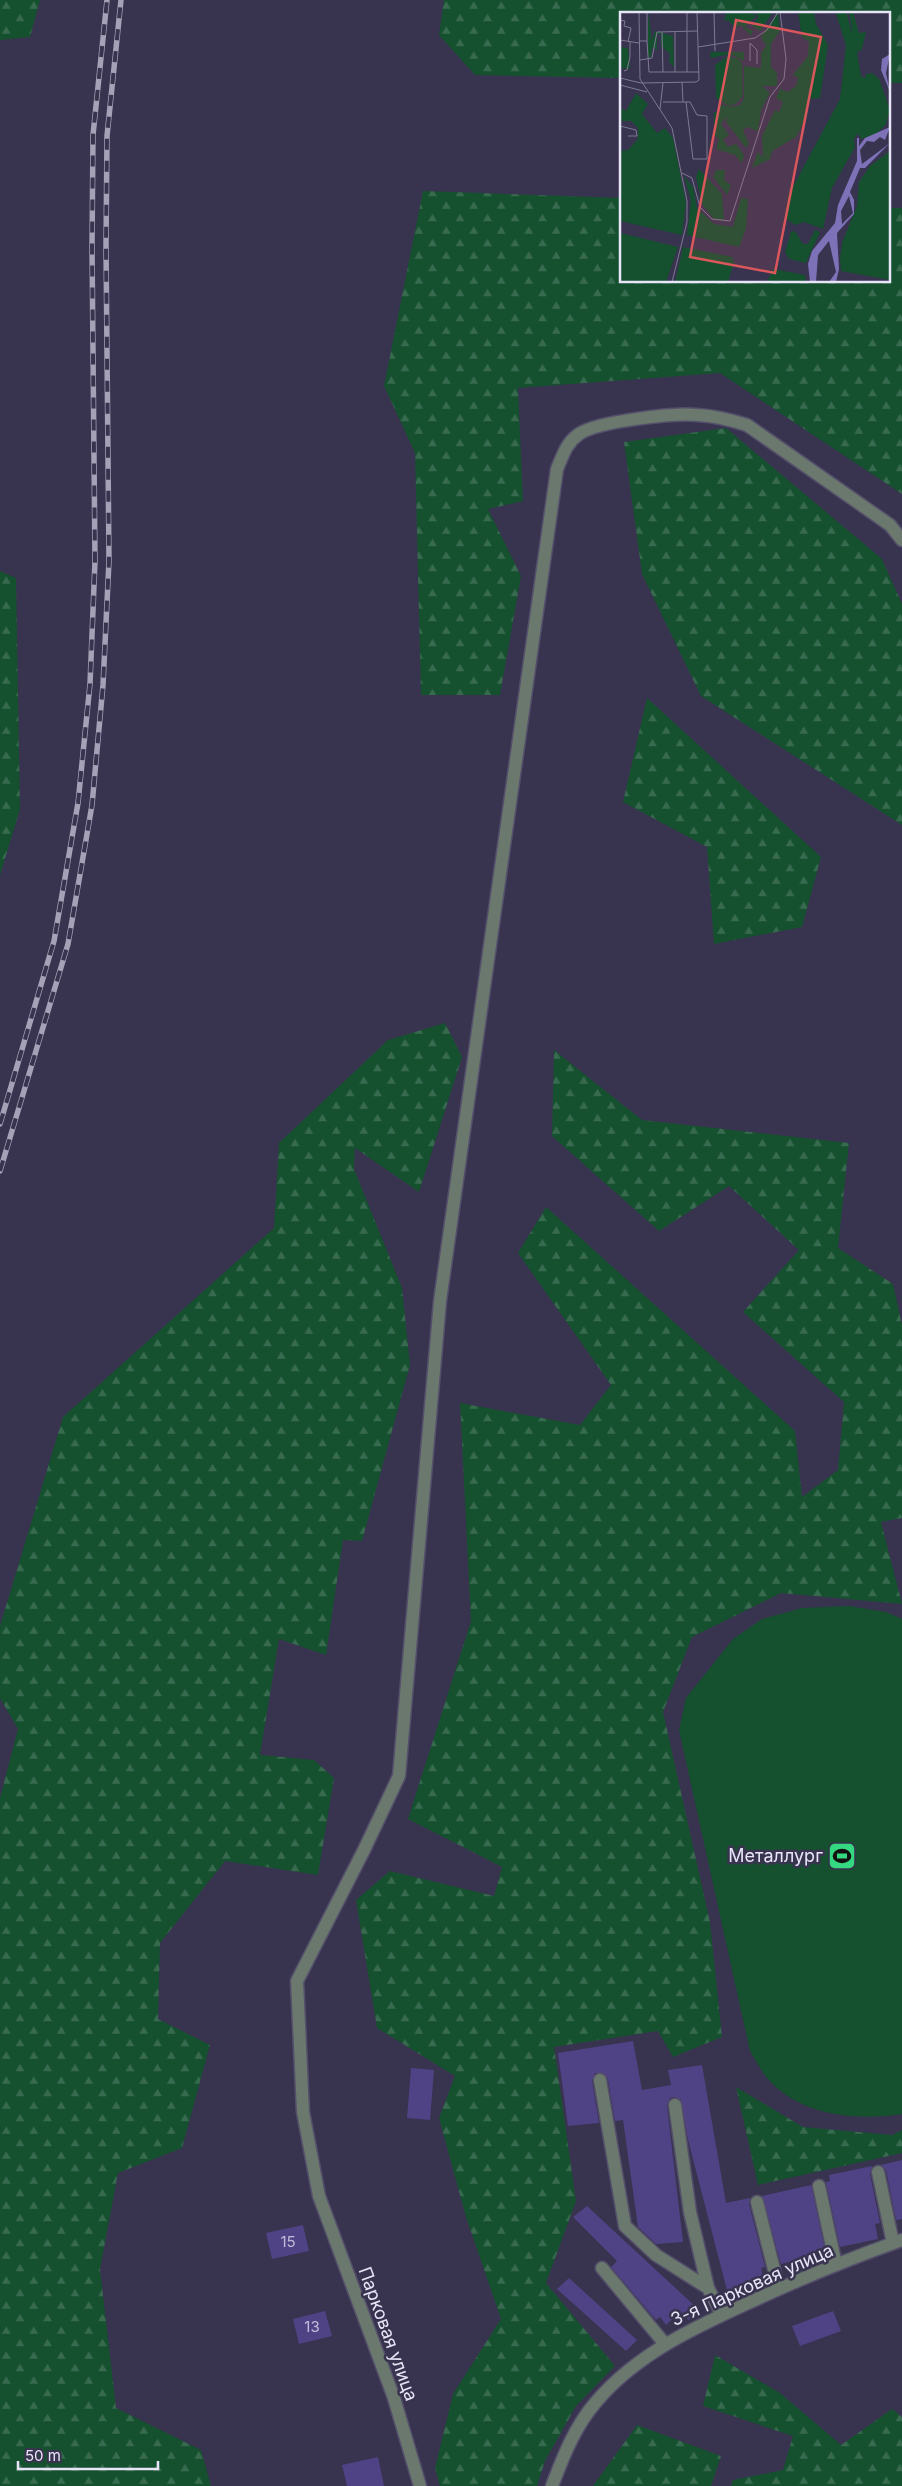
<svg xmlns="http://www.w3.org/2000/svg" width="902" height="2486" viewBox="0 0 902 2486" font-family="Inter,sans-serif">
  <style>
    .forest { fill: url(#forest-firs) }
    .pitch { fill: #15512f }
    .building { fill: #504385 }
    .lines { fill: none; stroke-linecap: round; stroke-linejoin: round }
    .minor-casing { stroke: #544f6a; stroke-width: 15 }
    .minor { stroke: #6a786e; stroke-width: 12 }
    .rail-casing { stroke: #a5a2b7; stroke-width: 5.5 }
    .rail { stroke: #38334f; stroke-width: 4; stroke-dasharray: 11; stroke-linecap: butt }
    .labels { text-anchor: middle; stroke-width: 5; stroke-linejoin: round; paint-order: stroke }
    .number-label { font-size: 15px; fill: #c1bcda }
    .poi-label { font-size: 18px; fill: #e7e5f7; stroke: #38334f; text-anchor: end }
    .street-label { font-size: 18px; fill: #e7e5f7; stroke: #38334f }
    .inset-road { fill: none; stroke: #7e7a92; stroke-width: 1 }
    .view { fill: #da575c; fill-opacity: 0.15; stroke: #da575c; stroke-width: 2.5 }
    .inset-edge { fill: none; stroke: #e7e5f7; stroke-width: 2.5 }
  </style>
  <defs>
    <pattern id="forest-firs" width="22" height="20" patternUnits="userSpaceOnUse" patternTransform="scale(1.25)"><rect width="22" height="20" fill="#15512f"/><path d="M5 1l3.5 6h-7zM16 11l3.5 6h-7z" fill="#376a4e"/></pattern>
  </defs>
  <rect width="100%" height="100%" fill="#38334f"/>
  <path class="forest" d="M 0,0 L 40,0 L 30,37 L 0,40 Z
    M 444,0 L 902,0 L 902,83 L 888,83 L 888,14 L 621,14 L 621,78 L 475,75 L 439,35 Z
    M 423,191 L 621,198 L 621,281 L 888,281 L 888,208 L 902,208 L 902,494 L 720,373 L 518,388 L 523,501 L 488,509 L 521,576 L 500,695 L 421,695 L 415,453 L 384,386 Z
    M 726,428 L 882,559 L 902,604 L 902,825 L 701,696 L 642,574 L 624,442 Z
    M 0,571 L 16,578 L 20,809 L 0,875 Z
    M 647,698 L 821,857 L 802,927 L 714,944 L 707,847 L 623,802 Z
    M 445,1023 L 462,1057 L 419,1192 L 355,1148 L 354,1169 L 402,1288 L 410,1365 L 362,1541 L 343,1540 L 326,1655 L 279,1639 L 260,1755 L 314,1760 L 334,1778 L 318,1875 L 225,1861 L 160,1943 L 158,2019 L 210,2045 L 182,2148 L 118,2173 L 100,2269 L 116,2408 L 201,2450 L 211,2486 L 0,2486 L 0,1798 L 18,1729 L 0,1698 L 0,1626 L 63,1417 L 274,1228 L 279,1143 L 388,1040 Z
    M 554,1050 L 642,1120 L 849,1143 L 838,1248 L 893,1284 L 902,1325 L 902,1518 L 881,1522 L 902,1604 L 781,1593 L 692,1637 L 663,1712 L 710,1922 L 722,2037 L 673,2057 L 658,2031 L 554,2047 L 576,2201 L 546,2283 L 615,2366 L 576,2406 L 545,2461 L 537,2486 L 440,2486 L 435,2468 L 453,2394 L 501,2319 L 466,2217 L 439,2118 L 455,2076 L 377,2028 L 356,1900 L 390,1871 L 494,1896 L 502,1867 L 408,1819 L 471,1621 L 460,1403 L 580,1425 L 611,1385 L 518,1253 L 546,1207 L 795,1431 L 802,1497 L 838,1470 L 844,1402 L 743,1312 L 799,1250 L 729,1186 L 659,1231 L 552,1136 Z
    M 736,2087 L 803,2127 L 892,2135 L 902,2130 L 902,2153 L 758,2185 Z
    M 715,2355 L 780,2393 L 841,2445 L 892,2409 L 902,2417 L 902,2486 L 731,2486 L 733,2480 L 783,2470 L 793,2436 L 703,2406 Z
    M 637,2425 L 721,2456 L 711,2486 L 593,2486 Z"/>
  <path class="pitch" d="M 849,1606 L 886,1612 L 902,1619 L 902,2114 C 857,2121 801,2116 769,2080 C 761,2072 756,2060 750,2051 L 679,1730 L 686,1698 L 733,1639 L 762,1619 L 802,1608 Z"/>
  <path class="building" d="M 633,2041 L 642,2090 L 671,2085 L 668,2070 L 702,2065 L 726,2203 L 750,2198 L 749,2204 L 765,2267 L 761,2268 L 765,2284 L 728,2294 L 688,2140 L 681,2100 L 674,2097 L 670,2098 L 667,2106 L 683,2242 L 656,2244 L 638,2227 L 623,2120 L 615,2121 L 608,2079 L 603,2073 L 595,2073 L 592,2081 L 599,2123 L 568,2126 L 558,2053 Z
    M 411,2068 L 434,2070 L 430,2120 L 407,2118 Z
    M 902,2160 L 902,2219 L 896,2220 L 886,2170 L 881,2165 Z
    M 872,2166 L 870,2174 L 880,2223 L 875,2224 L 878,2239 L 840,2247 L 826,2182 L 830,2181 L 829,2175 Z
    M 811,2185 L 825,2250 L 819,2251 L 820,2255 L 781,2264 L 762,2196 Z
    M 587,2206 L 697,2308 L 689,2320 L 679,2313 L 666,2325 L 660,2317 L 656,2320 L 611,2267 L 617,2261 L 573,2217 Z
    M 303,2225 L 309,2251 L 272,2259 L 266,2233 Z
    M 569,2278 L 637,2340 L 626,2351 L 557,2289 Z
    M 325,2311 L 332,2336 L 299,2344 L 293,2319 Z
    M 833,2311 L 841,2331 L 800,2346 L 792,2326 Z
    M 378,2457 L 384,2486 L 347,2486 L 342,2465 Z"/>
  <g class="lines">
    <g class="minor-casing">
      <path id="minor" d="M 600,2080 L 625,2226 L 656,2255 L 708,2288
        M 675,2105 L 690,2212 L 708,2288 L 722,2315
        M 878,2172 L 893,2243
        M 819,2186 L 836,2265
        M 757,2202 L 779,2289
        M 602,2268 L 665,2344
        M 420,2486 L 394,2398 L 319,2196 L 303,2112 L 297,1981 L 364,1850 L 399,1776 L 440,1301 L 557,469 C 563,455 566,443 579,434 C 598,421 674,413 698,415 C 715,416 731,420 747,425 L 890,525 L 902,540
        M 552,2486 C 563,2457 575,2426 596,2402 C 639,2351 702,2324 761,2297 C 807,2276 854,2257 902,2240"/>
    </g>
    <use href="#minor" class="minor"/>
    <g class="rail-casing">
      <path id="rail" d="M 0,1124 L 54,941 L 78,803 L 90,684 L 95,561 L 92,247 L 93,135 L 107,0
        M 0,1171 L 68,944 L 92,805 L 103,685 L 109,561 L 106,247 L 107,136 L 121,0"/>
    </g>
    <use href="#rail" class="rail"/>
  </g>
  <defs>
    <g id="stadium-square" transform="scale(1.4375)"><rect x="-9" y="-9" width="18" height="18" rx="4" fill="#34d881" stroke="#38334f"/><path d="M0-5a6.5 5 0 1 0 0 10a6.5 5 0 1 0 0-10ZM-3.5-1.8h7v3.6h-7Z" fill="#111"/></g>
  </defs>
  <g fill-rule="evenodd">
    <use href="#stadium-square" x="842" y="1856"/>
  </g>
  <g class="labels">
    <g class="number-label">
      <text x="288" y="2247">15</text>
      <text x="312" y="2332">13</text>
    </g>
    <g class="poi-label">
      <text x="823" y="1862">Металлург</text>
    </g>
    <g class="street-label">
      <text transform="translate(752 2285) rotate(-24)" y="6">3-я Парковая улица</text>
      <text transform="translate(388 2334) rotate(70)" y="6">Парковая улица</text>
    </g>
  </g>
  <g transform="translate(620 12)">
    <rect width="270" height="270" fill="#38334f"/>
    <path d="M 0,35 L 8,36 L 10,57 L 0,56 Z" fill="#15512f"/>
    <path d="M 28,0 L 32,28 L 35,19 L 53,24 L 54,55 L 49,50 L 50,42 L 41,34 L 41,22 L 37,22 L 37,38 L 32,35 L 31,45 L 28,46 ZM 106,0 L 131,0 L 136,4 L 125,15 L 133,19 L 131,24 L 121,13 L 115,16 L 109,9 L 104,8 ZM 135,0 L 153,0 L 140,19 L 132,14 L 138,5 ZM 158,0 L 160,19 L 151,32 L 151,55 L 157,61 L 157,74 L 142,74 L 150,81 L 141,98 L 138,119 L 127,115 L 123,118 L 129,132 L 126,136 L 106,110 L 107,104 L 101,112 L 109,123 L 103,128 L 108,135 L 116,132 L 124,143 L 122,151 L 115,143 L 96,137 L 99,127 L 94,123 L 94,100 L 100,100 L 99,92 L 111,95 L 120,93 L 124,86 L 124,54 L 141,56 L 141,41 L 146,34 L 141,25 ZM 178,0 L 194,0 L 196,12 L 208,33 L 200,86 L 190,87 L 186,96 L 188,102 L 176,125 L 152,139 L 150,147 L 132,156 L 138,140 L 143,145 L 142,124 L 155,98 L 159,100 L 163,90 L 156,86 L 160,77 L 168,80 L 176,74 L 178,66 L 173,63 L 188,44 L 189,30 L 182,25 ZM 219,0 L 226,0 L 233,24 L 229,0 L 233,0 L 239,21 L 246,20 L 242,37 L 237,41 L 241,64 L 245,66 L 246,62 L 252,61 L 259,67 L 270,98 L 266,112 L 256,122 L 241,127 L 238,121 L 234,127 L 235,135 L 212,176 L 203,217 L 184,210 L 175,213 L 165,206 L 168,184 L 220,87 L 226,33 L 216,2 ZM 90,40 L 124,40 L 124,49 L 110,42 L 91,46 ZM 16,81 L 28,92 L 22,102 L 37,121 L 45,116 L 53,126 L 66,191 L 62,223 L 0,209 L 0,139 L 8,138 L 18,127 L 18,116 L 11,109 L 0,109 L 0,96 L 6,99 ZM 270,139 L 270,268 L 221,259 L 220,247 L 222,231 L 237,194 L 239,170 L 250,154 ZM 79,157 L 102,182 L 104,208 L 94,207 L 82,192 L 76,165 ZM 96,158 L 105,158 L 104,168 L 111,173 L 107,183 L 93,165 ZM 64,164 L 73,175 L 77,196 L 94,212 L 113,215 L 121,186 L 128,187 L 126,217 L 119,235 L 67,223 L 71,188 ZM 195,218 L 200,220 L 186,251 L 169,247 L 165,240 L 171,220 L 175,219 L 183,232 L 188,232 ZM 0,221 L 58,235 L 46,270 L 0,270 ZM 63,235 L 112,245 L 114,250 L 108,270 L 55,270 ZM 153,257 L 185,263 L 186,270 L 147,270 Z" fill="#15512f"/>
    <path d="M 108,44 L 119,47 L 122,52 L 123,84 L 116,92 L 109,94 L 96,86 L 95,53 Z" fill="#15512f"/>
    <path d="M 270,42 L 266,61 L 270,80 L 261,58 L 262,47 ZM 270,115 L 265,128 L 260,125 L 254,130 L 247,129 L 240,138 L 242,152 L 270,131 L 245,156 L 240,156 L 230,180 L 234,188 L 234,202 L 217,221 L 219,257 L 216,270 L 209,270 L 216,260 L 209,229 L 198,243 L 196,270 L 190,270 L 188,252 L 192,239 L 215,211 L 218,193 L 237,149 L 237,126 L 239,126 L 239,134 L 245,126 ZM 229,184 L 233,201 L 222,212 L 221,199 Z" fill="#7d71b7" fill-rule="evenodd"/>
    <path class="inset-road" d="M 19,0 L 20,67 L 52,116 L 67,189 L 67,210 L 52,270M 27,0 L 27,29M 67,0 L 67,60M 94,0 L 95,39M 0,8 L 5,9 L 4,14 L 11,16 L 8,30M 0,28 L 19,31M 19,29 L 27,29 L 29,60 L 43,60 L 42,20M 130,31 L 137,38 L 137,52M 78,35 L 135,26 L 147,18 L 158,0M 20,48 L 32,46 L 37,20 L 78,19M 130,49 L 130,31M 4,59 L 7,58 L 10,45 L 10,30M 43,60 L 79,60M 55,60 L 55,19M 0,66 L 21,71 L 76,70 L 79,68 L 77,0M 62,70 L 63,90M 0,73 L 27,80M 43,90 L 70,90 L 77,103 L 87,104 L 87,147 L 73,147 L 66,90M 40,97 L 43,71M 0,114 L 16,118 L 17,124 L 8,124M 62,161 L 72,166 L 80,195 L 92,207 L 110,209 L 150,85 L 164,67 L 166,47 L 160,0"/>
    <path class="view" d="M 116,8 L 201,25 L 155,261 L 70,245 Z"/>
    <rect width="270" height="270" class="inset-edge"/>
  </g>
  <path d="M18 2461v8h140v-8" fill="none" stroke="#e7e5f7" stroke-width="2.5"/>
  <text x="25" y="2461" font-size="15" fill="#e7e5f7" stroke="#38334f" stroke-width="4" paint-order="stroke">50 m</text>
</svg>
